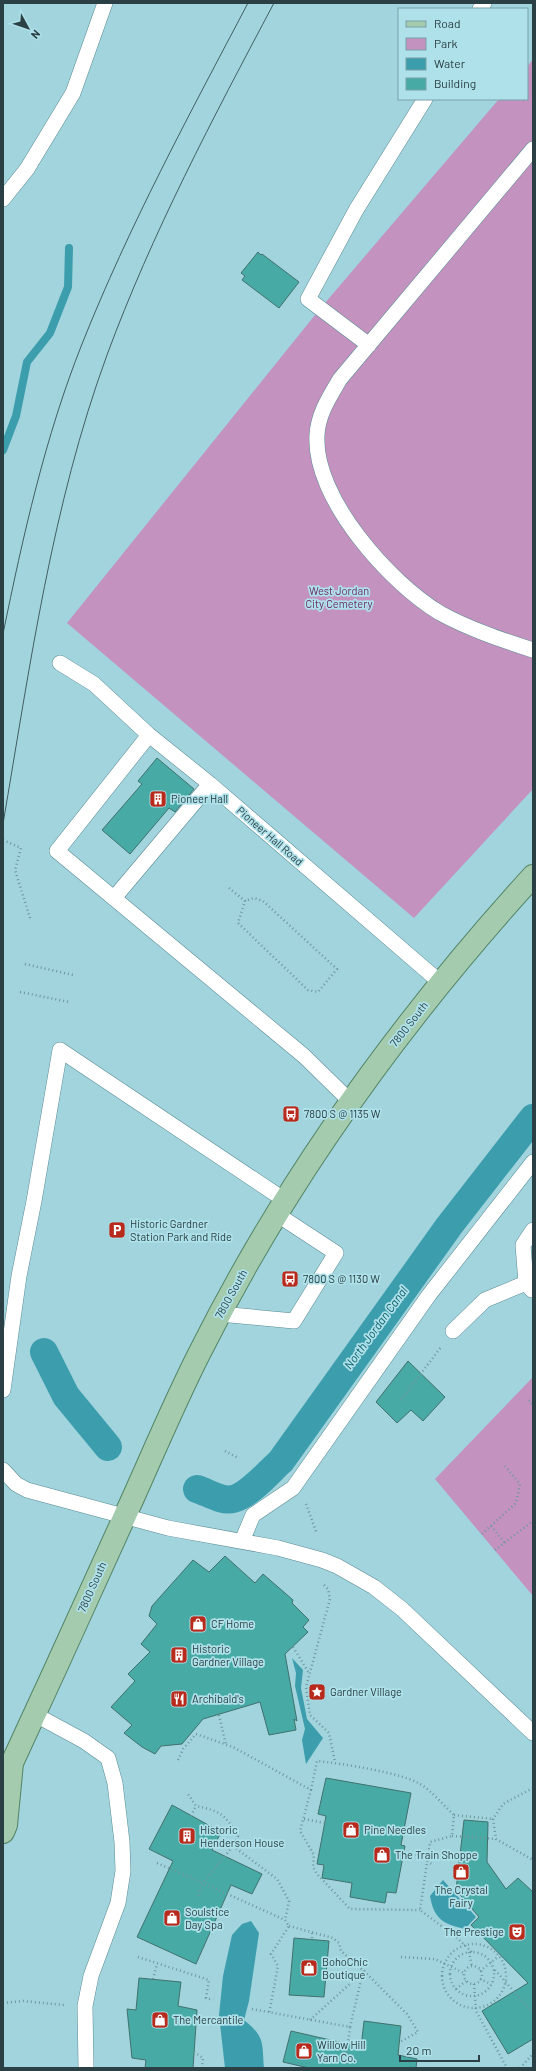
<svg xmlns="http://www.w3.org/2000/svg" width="536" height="2071" viewBox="0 0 536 2071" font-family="Barlow,sans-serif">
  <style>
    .green { fill: #c492be }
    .water { fill: #3c9dad }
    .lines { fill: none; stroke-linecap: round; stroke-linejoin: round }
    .stream { stroke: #3c9dad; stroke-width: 8 }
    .canal { stroke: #3c9dad; stroke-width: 28 }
    .building { fill: #47aaa5; stroke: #40716e }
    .lane-casing { stroke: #5a8b94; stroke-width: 16 }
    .primary-casing { stroke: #538465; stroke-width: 24 }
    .path { stroke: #70969d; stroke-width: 2.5; stroke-dasharray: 1 3; stroke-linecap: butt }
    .lane { stroke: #fff; stroke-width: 15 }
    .primary { stroke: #a4cbad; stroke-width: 22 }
    .tram { stroke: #435e63; stroke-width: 1 }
    .labels { text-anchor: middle; stroke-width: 3.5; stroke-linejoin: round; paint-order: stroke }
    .park-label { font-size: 11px; fill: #6b2a66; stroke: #aee1ea }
    .poi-label { font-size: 11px; fill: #2b4044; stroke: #aee1ea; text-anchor: start }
    .street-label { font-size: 11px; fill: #2b4044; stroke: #aee1ea }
    .water-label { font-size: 12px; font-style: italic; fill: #075c68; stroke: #aee1ea }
  </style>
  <rect width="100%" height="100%" fill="#a1d4dd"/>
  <path class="green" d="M 533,59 L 533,789 L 414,918 L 67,623 L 319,310 L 499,99 L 527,99 L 527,67 Z
    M 533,1377 L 533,1596 L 435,1479 Z"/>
  <path class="water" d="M 292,1658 L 303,1670 L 301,1688 L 307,1719 L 323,1738 L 306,1764 L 302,1740 L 305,1729 L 295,1686 L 296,1673 Z
    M 443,1880 L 476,1917 L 465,1929 C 443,1924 434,1919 430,1896 Z
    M 251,1921 L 259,1933 L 249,2001 L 244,2020 C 265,2037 262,2042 264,2068 L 225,2068 L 219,2015 L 223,1976 L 232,1935 L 242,1924 Z"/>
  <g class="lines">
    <path class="stream" d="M 3,450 L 16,416 L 27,362 L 50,333 L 68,287 L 69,248"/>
    <path class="canal" d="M 44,1352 L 66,1396 L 108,1447
      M 197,1489 C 207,1492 222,1502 233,1499 C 248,1496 269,1472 281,1461 L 449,1226 L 533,1118"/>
  </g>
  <path class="building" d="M 258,252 L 261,255 L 262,254 L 299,282 L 279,308 L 242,280 L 245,276 L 241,273 Z
    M 157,758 L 194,789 L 175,812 L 169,808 L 130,854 L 102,830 L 142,784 L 138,781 Z
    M 408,1361 L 445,1397 L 423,1421 L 411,1410 L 397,1423 L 376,1402 Z
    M 225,1556 L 255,1583 L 263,1574 L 293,1600 L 292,1603 L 309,1620 L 303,1627 L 308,1632 L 285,1654 L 297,1721 L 294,1719 L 296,1730 L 269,1735 L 260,1702 L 203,1719 L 182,1744 L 161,1746 L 155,1754 L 142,1747 L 124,1733 L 132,1725 L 111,1707 L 135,1681 L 128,1674 L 150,1652 L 141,1644 L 157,1624 L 149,1616 L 152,1606 L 193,1560 L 209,1572 Z
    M 326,1778 L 411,1793 L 401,1845 L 405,1846 L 396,1893 L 387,1892 L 385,1903 L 350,1897 L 352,1883 L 322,1878 L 324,1865 L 317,1864 L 326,1816 L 318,1814 Z
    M 172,1805 L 221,1832 L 212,1850 L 262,1874 L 252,1894 L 231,1885 L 196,1964 L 137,1937 L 173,1861 L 149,1849 Z
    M 464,1820 L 488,1822 L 487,1862 L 506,1889 L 518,1878 L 533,1892 L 533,2039 L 508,2054 L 482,2011 L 528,1983 L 471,1925 L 479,1917 L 456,1890 Z
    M 294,1938 L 329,1941 L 324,1997 L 289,1995 Z
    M 139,1978 L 181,1982 L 178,2006 L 197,2010 L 193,2068 L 145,2068 L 146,2060 L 132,2058 L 127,2009 L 136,2010 Z
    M 364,2021 L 401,2026 L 398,2055 L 417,2059 L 416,2068 L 309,2068 L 283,2062 L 291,2031 L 361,2047 Z"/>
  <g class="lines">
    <g class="lane-casing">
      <path id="lane" d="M 480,9 L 484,3
        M 533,149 L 340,379 C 330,396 318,414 317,435 C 313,498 390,583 440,613 C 469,629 502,640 533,650
        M 3,199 L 27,169 L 73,93 L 105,3
        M 369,345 L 308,299 L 356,210 L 425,99
        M 60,663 L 94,684 L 149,735 L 210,784 L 441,983
        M 149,735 L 57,851 L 304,1056 L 351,1102
        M 114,898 L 210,784
        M 532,1290 L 526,1283 L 523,1245 L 533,1230
        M 220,1314 L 294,1321 L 336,1253 L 278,1215
        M 453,1331 L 485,1300 L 526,1283
        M 3,1390 L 19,1276 L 34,1201 L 60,1050 L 286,1201
        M 3,1470 L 16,1484 L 27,1490 L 168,1528 L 278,1548 L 322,1560 L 337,1566 L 374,1587 L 402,1609 L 533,1733
        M 242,1541 L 253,1515 L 293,1488 L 429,1295 L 533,1162
        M 34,1714 L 84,1741 L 108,1758 L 115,1783 L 122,1842 L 123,1871 L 118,1903 L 91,1976 L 85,2006 L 86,2068"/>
    </g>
    <g class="primary-casing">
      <path id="primary" d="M 3,1772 L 12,1763 C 53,1675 93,1586 133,1498 C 155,1449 176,1399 200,1352 C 287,1178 403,1019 533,876
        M 3,1832 L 6,1825 L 12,1763"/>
    </g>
    <path class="path" d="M 3,840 L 21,848 L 15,870 L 31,921
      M 229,888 L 245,901 L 238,923 L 308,990 L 318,992 L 337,969 L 263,901 L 254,898 L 245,901
      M 25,964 L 73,975
      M 20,992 L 69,1002
      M 533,1398 L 529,1401 L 533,1405
      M 401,1400 L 441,1347
      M 225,1451 L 238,1458
      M 306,1504 L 317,1534
      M 491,1526 L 505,1543
      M 482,1534 L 516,1503 L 520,1484 L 505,1466
      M 495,1550 L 533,1521
      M 324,1585 L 328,1589 L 330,1599 L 306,1687 L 310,1715 L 329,1733 L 335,1762
      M 293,1647 L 309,1673
      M 219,1715 L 226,1745
      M 178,1760 L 183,1749 L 196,1734 L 233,1747 L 311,1790 L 300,1831 L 314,1855 L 313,1867 L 317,1874 L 350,1909 L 420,1910
      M 533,1788 L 503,1804 L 493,1819 L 496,1839 L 533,1860
      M 311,1790 L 317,1761 C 339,1763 403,1773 420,1784 C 432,1791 443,1805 454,1815 L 452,1836 L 430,1842 L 420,1910 L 455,1936 L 472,1952
      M 454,1815 L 493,1819
      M 191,1816 L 196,1806
      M 304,1819 L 325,1823
      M 452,1836 L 496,1839
      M 233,1846 L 277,1879 L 289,1901 L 285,1920
      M 404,1852 L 428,1857
      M 427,1861 L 433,1865
      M 157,1863 L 203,1883 L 233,1846 L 238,1836 C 225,1814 220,1811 196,1806 L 188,1794
      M 198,1896 L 203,1883 L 285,1920 L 289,1926 L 271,1954 L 278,1966 L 269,2014
      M 289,1926 L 333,1938 L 339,1943 L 341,1951 L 364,1971 L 310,2020
      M 312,1933 L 312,1939
      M442 1976a32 32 0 1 1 64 0a32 32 0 1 1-64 0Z
      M 469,1952 L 472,1967
      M450 1974a22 22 0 1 1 44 0a22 22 0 1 1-44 0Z
      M 138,1957 L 209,1980 L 206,1998 L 213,2000
      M 401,1957 L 435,1959 L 464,1973
      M464 1975a9 9 0 1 1 18 0a9 9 0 1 1-18 0Z
      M 495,1970 L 533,2013
      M 364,1971 L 407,2014 L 418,2032 L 400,2042
      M 480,1971 L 499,1956
      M 153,1979 L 157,1964
      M 480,1979 L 491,1984
      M 474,1984 L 476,2011 L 507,2068
      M 456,1989 L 466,1981
      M 3,2003 L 23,2001 L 64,2005
      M 252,2009 L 350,2027 L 345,2068
      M 350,2027 L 363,1972
      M 194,2052 L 203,2058 L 202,2068
      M 325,2055 L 360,2061
      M 520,2068 L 533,2054"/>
    <use href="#lane" class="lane"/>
    <use href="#primary" class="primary"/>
    <path class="tram" d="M 3,634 C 23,536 45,437 82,344 C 129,226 189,115 248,3
      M 3,824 C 30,666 52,505 107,355 C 152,233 213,118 274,3"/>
  </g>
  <defs>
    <g id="building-square" transform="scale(0.9)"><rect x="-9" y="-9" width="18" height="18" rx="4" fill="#b82b1c" stroke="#aee1ea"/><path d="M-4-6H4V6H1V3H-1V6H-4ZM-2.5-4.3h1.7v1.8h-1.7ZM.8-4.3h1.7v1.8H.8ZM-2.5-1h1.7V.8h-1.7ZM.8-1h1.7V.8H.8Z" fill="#fff"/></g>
    <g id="bus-square" transform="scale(0.9)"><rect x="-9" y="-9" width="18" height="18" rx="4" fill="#b82b1c" stroke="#aee1ea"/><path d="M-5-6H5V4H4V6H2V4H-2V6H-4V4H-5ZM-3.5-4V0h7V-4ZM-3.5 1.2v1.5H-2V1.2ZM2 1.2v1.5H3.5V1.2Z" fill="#fff"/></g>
    <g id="parking-square" transform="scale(0.9)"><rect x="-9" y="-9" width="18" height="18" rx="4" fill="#b82b1c" stroke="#aee1ea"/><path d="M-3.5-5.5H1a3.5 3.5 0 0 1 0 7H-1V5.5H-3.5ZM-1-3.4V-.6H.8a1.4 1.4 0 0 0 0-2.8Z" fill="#fff"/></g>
    <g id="shop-square" transform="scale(0.9)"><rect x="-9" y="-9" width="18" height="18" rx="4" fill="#b82b1c" stroke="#aee1ea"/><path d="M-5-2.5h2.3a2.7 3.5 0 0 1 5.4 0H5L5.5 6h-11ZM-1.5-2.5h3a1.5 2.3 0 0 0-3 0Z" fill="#fff"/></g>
    <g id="sight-square" transform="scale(0.9)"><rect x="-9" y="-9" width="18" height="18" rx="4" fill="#b82b1c" stroke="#aee1ea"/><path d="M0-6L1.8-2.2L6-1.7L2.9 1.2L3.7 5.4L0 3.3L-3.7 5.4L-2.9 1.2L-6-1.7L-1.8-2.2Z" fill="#fff"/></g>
    <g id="restaurant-square" transform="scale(0.9)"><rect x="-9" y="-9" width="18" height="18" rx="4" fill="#b82b1c" stroke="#aee1ea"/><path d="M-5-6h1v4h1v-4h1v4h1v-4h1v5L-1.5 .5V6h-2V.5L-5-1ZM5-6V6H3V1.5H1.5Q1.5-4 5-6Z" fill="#fff"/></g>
    <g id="theatre-square" transform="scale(0.9)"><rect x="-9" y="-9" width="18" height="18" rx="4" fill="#b82b1c" stroke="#aee1ea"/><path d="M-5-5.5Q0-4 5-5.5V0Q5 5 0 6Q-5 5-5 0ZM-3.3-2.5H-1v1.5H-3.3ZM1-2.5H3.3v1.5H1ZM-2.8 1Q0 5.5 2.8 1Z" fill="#fff"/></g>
  </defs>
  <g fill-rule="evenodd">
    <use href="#building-square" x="158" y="799"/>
    <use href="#bus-square" x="291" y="1114"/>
    <use href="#parking-square" x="117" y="1230"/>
    <use href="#bus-square" x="290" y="1279"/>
    <use href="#shop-square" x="198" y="1624"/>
    <use href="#building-square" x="179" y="1655"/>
    <use href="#sight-square" x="317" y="1692"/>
    <use href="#restaurant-square" x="179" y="1699"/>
    <use href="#shop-square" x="351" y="1830"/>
    <use href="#building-square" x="187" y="1836"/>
    <use href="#shop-square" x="382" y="1855"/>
    <use href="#shop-square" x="461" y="1872"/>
    <use href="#shop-square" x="172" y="1918"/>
    <use href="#theatre-square" x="517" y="1932"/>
    <use href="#shop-square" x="309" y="1968"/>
    <use href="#shop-square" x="160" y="2020"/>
    <use href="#shop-square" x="304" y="2051"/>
  </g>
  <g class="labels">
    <g class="park-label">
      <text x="339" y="595">West Jordan<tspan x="339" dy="13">City Cemetery</tspan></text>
    </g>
    <g class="poi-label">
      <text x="171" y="803">Pioneer Hall</text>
      <text x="304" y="1118">7800 S @ 1135 W</text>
      <text x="130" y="1228">Historic Gardner<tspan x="130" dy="13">Station Park and Ride</tspan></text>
      <text x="303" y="1283">7800 S @ 1130 W</text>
      <text x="211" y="1628">CF Home</text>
      <text x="192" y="1653">Historic<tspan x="192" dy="13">Gardner Village</tspan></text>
      <text x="330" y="1696">Gardner Village</text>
      <text x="192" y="1703">Archibald's</text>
      <text x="200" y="1834">Historic<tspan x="200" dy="13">Henderson House</tspan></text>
      <text x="364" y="1834">Pine Needles</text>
      <text x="395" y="1859">The Train Shoppe</text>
      <text x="461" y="1894" text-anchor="middle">The Crystal<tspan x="461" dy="13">Fairy</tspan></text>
      <text x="185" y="1916">Soulstice<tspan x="185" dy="13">Day Spa</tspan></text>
      <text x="504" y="1936" text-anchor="end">The Prestige</text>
      <text x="322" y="1966">BohoChic<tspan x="322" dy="13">Boutique</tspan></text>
      <text x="173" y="2024">The Mercantile</text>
      <text x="317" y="2049">Willow Hill<tspan x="317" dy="13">Yarn Co.</tspan></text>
    </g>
    <g class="street-label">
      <text transform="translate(270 836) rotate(41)" y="4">Pioneer Hall Road</text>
      <text transform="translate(409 1024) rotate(-52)" y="4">7800 South</text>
      <text transform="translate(231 1294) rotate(-61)" y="4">7800 South</text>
      <text transform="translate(92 1587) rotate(-66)" y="4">7800 South</text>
    </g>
    <g class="water-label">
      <text transform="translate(376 1328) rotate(-54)" y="4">North Jordan Canal</text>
    </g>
  </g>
  <rect width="536" height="2071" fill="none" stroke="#2b4044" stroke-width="8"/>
  <rect x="398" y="8" width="130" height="92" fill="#aee1ea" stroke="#7aa1a8"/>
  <rect x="406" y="21" width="20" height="6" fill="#a4cbad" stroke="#7aa1a8"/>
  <text x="434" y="28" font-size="12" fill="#2b4044">Road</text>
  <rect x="406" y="38" width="20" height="12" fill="#c492be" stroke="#7aa1a8"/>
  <text x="434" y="48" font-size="12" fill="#2b4044">Park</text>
  <rect x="406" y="58" width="20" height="12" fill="#3c9dad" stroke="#7aa1a8"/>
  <text x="434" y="68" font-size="12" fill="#2b4044">Water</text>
  <rect x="406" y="78" width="20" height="12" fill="#47aaa5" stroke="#7aa1a8"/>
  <text x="434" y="88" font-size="12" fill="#2b4044">Building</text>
  <g transform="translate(28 28) rotate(130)" stroke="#aee1ea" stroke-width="3" paint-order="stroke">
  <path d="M0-3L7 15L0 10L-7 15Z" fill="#2b4044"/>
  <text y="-6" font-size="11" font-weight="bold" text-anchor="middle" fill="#2b4044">N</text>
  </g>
  <path d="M400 2055v6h79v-6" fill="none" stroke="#2b4044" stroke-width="2"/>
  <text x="406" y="2055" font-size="12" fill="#2b4044" stroke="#aee1ea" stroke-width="3" paint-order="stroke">20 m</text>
</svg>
